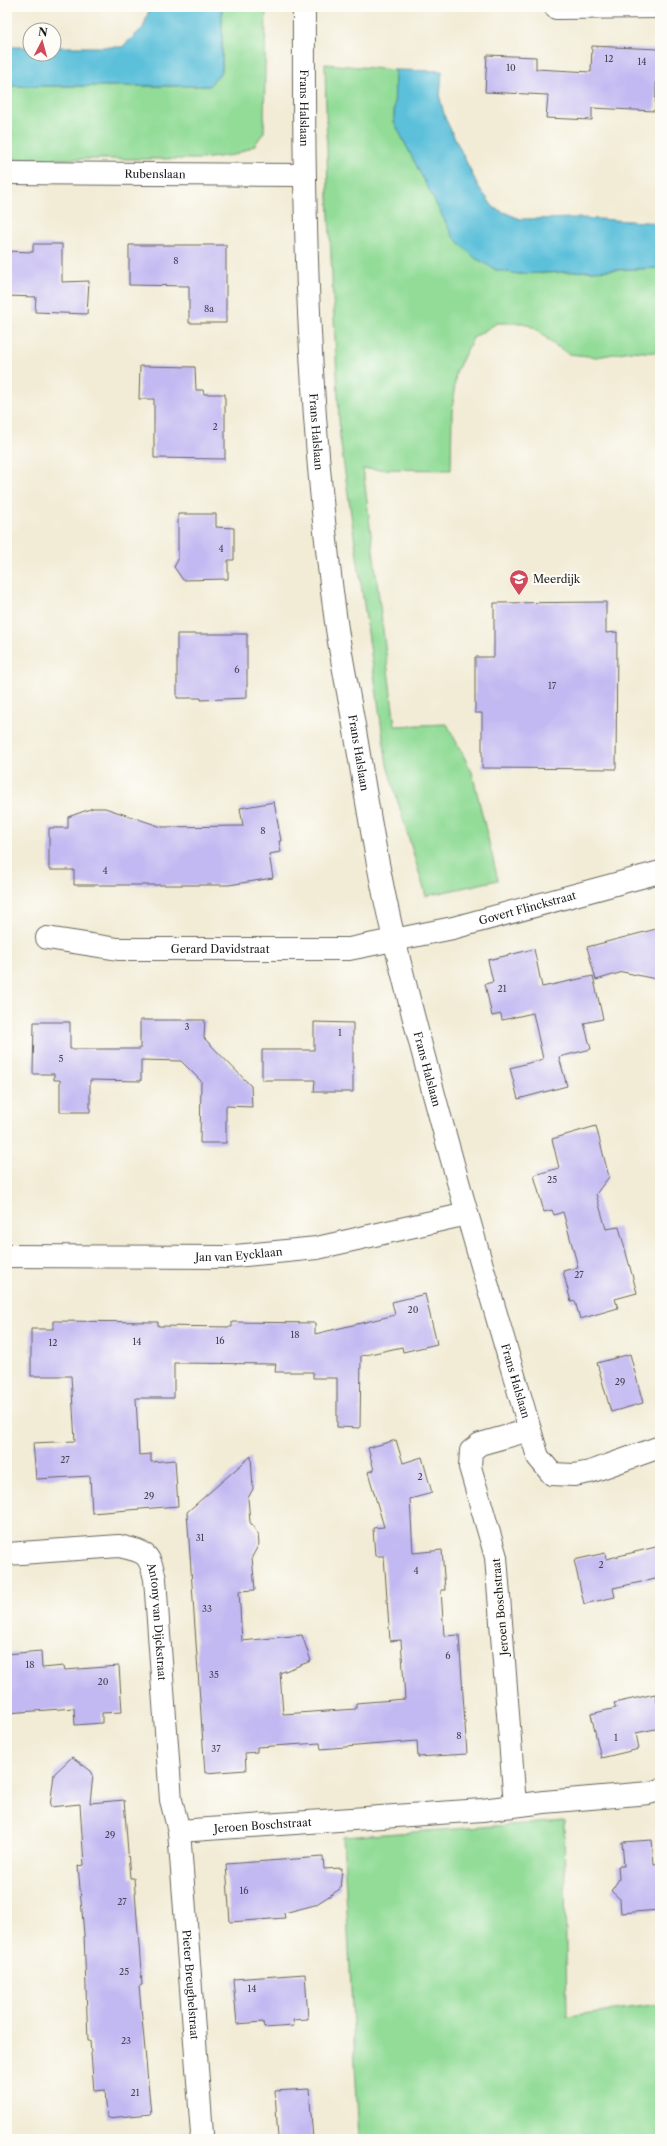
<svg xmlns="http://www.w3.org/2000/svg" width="667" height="2146" viewBox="0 0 667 2146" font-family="'Libre Caslon Text',serif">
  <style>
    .green { fill: #92dc97; stroke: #577c5a }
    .water { fill: #5cc0da; stroke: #3c6e7b }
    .building { fill: #c3b9f2 }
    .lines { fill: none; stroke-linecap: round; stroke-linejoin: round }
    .minor-casing { stroke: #67655d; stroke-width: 24 }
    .minor { stroke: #fff; stroke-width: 22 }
    .labels { text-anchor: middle; stroke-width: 4; stroke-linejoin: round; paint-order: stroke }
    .number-label { font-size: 9px; fill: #464352 }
    .street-label { font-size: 11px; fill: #1c1c1c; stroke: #fdfcf7 }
    .poi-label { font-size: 11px; fill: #1c1c1c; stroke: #fdfcf7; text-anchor: start }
  </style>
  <rect width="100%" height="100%" fill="#fdfcf7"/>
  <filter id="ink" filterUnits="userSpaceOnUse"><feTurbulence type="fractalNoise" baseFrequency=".025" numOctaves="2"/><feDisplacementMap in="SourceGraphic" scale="8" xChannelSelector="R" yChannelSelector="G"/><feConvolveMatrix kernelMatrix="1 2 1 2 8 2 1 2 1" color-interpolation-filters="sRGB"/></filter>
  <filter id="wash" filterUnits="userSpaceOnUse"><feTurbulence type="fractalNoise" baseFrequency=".012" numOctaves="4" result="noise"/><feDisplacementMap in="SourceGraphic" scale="16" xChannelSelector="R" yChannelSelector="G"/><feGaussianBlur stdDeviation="0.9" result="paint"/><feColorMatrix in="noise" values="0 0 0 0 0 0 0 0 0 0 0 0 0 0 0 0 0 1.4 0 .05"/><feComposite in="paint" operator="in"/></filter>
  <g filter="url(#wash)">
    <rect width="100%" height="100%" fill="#f2ecd6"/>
    <path class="green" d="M 222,7 L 266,7 L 264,132 L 254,146 L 234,155 L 202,159 L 7,159 L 7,86 L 209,86 L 222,71 Z
      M 325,64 L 395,70 L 394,122 L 518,274 L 660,268 L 660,353 L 630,351 L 597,357 L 569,354 L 553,344 L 536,329 L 524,323 L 497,323 L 473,338 L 456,372 L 452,412 L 451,470 L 363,469 L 395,726 L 447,724 L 472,772 L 498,880 L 426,896 L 387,765 L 340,438 L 328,196 Z
      M 564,1821 L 567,2016 L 660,2004 L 660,2139 L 359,2139 L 343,1837 Z"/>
    <path class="water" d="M 150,7 L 222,7 L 222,71 L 209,86 L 7,86 L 7,47 L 30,47 L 30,54 L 54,54 L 54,47 L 122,47 L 143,28 Z
      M 395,70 L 442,71 L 440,98 L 445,118 L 478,186 L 494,208 L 520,219 L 583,218 L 660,223 L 660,268 L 518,274 L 496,270 L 475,258 L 453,237 L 394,122 Z"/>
    <g id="blocks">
      <path class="building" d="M 592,46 L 658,49 L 655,111 L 592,108 L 592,120 L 546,118 L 548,95 L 485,92 L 487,55 L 536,57 L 536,69 L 591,72 Z
        M 33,244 L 62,244 L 62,282 L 89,281 L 87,314 L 35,312 L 36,297 L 7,296 L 7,251 L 33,252 Z
        M 129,245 L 226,245 L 226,323 L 189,323 L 189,286 L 129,285 Z
        M 140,366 L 195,367 L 196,390 L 203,390 L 204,394 L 225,394 L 225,459 L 154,458 L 154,399 L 139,399 Z
        M 178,514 L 216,514 L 216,527 L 234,528 L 234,560 L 228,560 L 228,579 L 183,580 L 174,567 L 178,560 Z
        M 606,602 L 606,633 L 617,632 L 616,769 L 482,768 L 482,713 L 475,713 L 475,657 L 494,657 L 494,603 Z
        M 177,634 L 247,634 L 247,698 L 201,700 L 201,698 L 177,698 Z
        M 274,802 L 281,841 L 279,841 L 281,852 L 269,854 L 273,878 L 229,885 L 74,885 L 74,870 L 49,870 L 49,828 L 68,828 L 68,817 L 93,808 L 105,808 L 162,827 L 243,826 L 240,808 Z
        M 660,928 L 660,980 L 623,972 L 596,980 L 587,947 Z
        M 534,949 L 542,987 L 593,976 L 603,1019 L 584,1023 L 591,1049 L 559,1057 L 567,1086 L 518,1099 L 510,1068 L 543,1059 L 533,1013 L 502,1020 L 501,1014 L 492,1016 L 485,984 L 493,982 L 488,960 Z
        M 140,1020 L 205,1020 L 204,1038 L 251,1086 L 252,1107 L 226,1106 L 226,1143 L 200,1143 L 201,1081 L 181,1061 L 141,1060 L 141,1081 L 90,1080 L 90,1112 L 60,1112 L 60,1080 L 54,1080 L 54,1074 L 33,1074 L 34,1022 L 70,1022 L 70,1049 L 140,1049 Z
        M 314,1022 L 353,1023 L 353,1092 L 314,1092 L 315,1080 L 262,1080 L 262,1050 L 314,1050 Z
        M 596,1126 L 609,1177 L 596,1194 L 606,1229 L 619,1227 L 637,1293 L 615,1299 L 618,1308 L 580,1319 L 575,1301 L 571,1302 L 563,1271 L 578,1267 L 563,1212 L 554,1215 L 552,1210 L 544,1212 L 534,1175 L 559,1168 L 552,1139 Z
        M 425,1294 L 437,1344 L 403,1352 L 402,1347 L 361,1356 L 360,1428 L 337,1427 L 337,1378 L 313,1378 L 313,1372 L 275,1372 L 276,1364 L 174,1363 L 174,1398 L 136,1398 L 139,1455 L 151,1454 L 151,1462 L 175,1460 L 178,1506 L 92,1513 L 90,1476 L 36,1479 L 33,1443 L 75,1441 L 71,1376 L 31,1376 L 31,1329 L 53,1329 L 53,1321 L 158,1322 L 158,1326 L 232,1327 L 232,1322 L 315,1323 L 315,1334 L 395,1315 L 392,1302 Z
        M 630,1354 L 643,1403 L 611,1412 L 597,1363 Z
        M 396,1440 L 403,1463 L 422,1457 L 432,1493 L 410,1499 L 413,1553 L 442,1550 L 445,1590 L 441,1590 L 444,1636 L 459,1635 L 467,1754 L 418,1757 L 417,1741 L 321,1749 L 320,1743 L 257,1747 L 257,1752 L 245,1753 L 246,1770 L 205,1773 L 187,1512 L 251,1456 L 253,1489 L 248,1498 L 250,1522 L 258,1534 L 259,1544 L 252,1557 L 255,1590 L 239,1591 L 242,1641 L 302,1635 L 311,1661 L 280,1673 L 283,1714 L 356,1709 L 356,1703 L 405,1699 L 401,1640 L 390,1641 L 384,1556 L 375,1556 L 373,1528 L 384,1527 L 368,1472 L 374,1470 L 368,1448 Z
        M 660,1546 L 660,1578 L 613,1588 L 615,1597 L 584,1604 L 574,1560 L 605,1553 L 606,1559 Z
        M 41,1651 L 42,1668 L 64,1666 L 65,1670 L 119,1666 L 122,1712 L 102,1713 L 102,1723 L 75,1725 L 74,1708 L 7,1713 L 7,1654 Z
        M 655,1694 L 660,1715 L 660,1728 L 636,1733 L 639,1749 L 601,1758 L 591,1714 L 616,1708 L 614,1703 Z
        M 72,1757 L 91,1771 L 93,1775 L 90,1803 L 124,1800 L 130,1878 L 134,1878 L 142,1985 L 139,1986 L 151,2114 L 107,2118 L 105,2090 L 94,2091 L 90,2041 L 88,2041 L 84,1934 L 78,1866 L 84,1865 L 80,1804 L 50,1807 L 54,1774 Z
        M 652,1840 L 654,1864 L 660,1863 L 660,1910 L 621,1913 L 620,1899 L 611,1891 L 619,1879 L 618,1866 L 624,1866 L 622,1842 Z
        M 323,1857 L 324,1869 L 342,1868 L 340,1889 L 315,1905 L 284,1913 L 285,1918 L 230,1922 L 226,1864 Z
        M 305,1974 L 308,2019 L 293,2020 L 294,2026 L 264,2028 L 263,2022 L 237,2024 L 233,1979 Z
        M 309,2089 L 313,2139 L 278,2139 L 275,2091 Z"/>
    </g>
  </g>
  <g filter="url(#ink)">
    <use href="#blocks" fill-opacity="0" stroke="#67655d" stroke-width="1"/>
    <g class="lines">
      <g class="minor-casing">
        <g id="minor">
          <path id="s1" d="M 304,7 C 303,213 308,418 336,622 C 341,658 349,695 355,731 C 367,802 378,873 395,943 C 437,1116 488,1287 538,1457 L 552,1474 L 574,1475 L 590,1472 L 660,1447"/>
          <path d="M 556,8 L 660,7"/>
          <path id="s2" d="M 7,173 L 304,175"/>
          <path id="s3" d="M 47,938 L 118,949 L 349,949 L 453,928 L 660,872"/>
          <path id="s4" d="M 7,1256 L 225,1257 L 317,1248 L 467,1214"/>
          <path id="s5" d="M 7,1554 L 119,1546 C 145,1552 149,1552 155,1579 L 171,1800 L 179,1831 L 202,2134 L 201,2139"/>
          <path d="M 515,1805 L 496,1557 L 470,1467 L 471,1451 L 480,1444 L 530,1430"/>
          <path id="s6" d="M 179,1831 L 482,1810 L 544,1802 L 649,1793 L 660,1790"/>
        </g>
      </g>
      <use href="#minor" class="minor"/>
    </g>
  </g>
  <defs>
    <g id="school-pin" transform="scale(1)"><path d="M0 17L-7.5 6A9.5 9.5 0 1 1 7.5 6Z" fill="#d1495b" stroke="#fdfcf7"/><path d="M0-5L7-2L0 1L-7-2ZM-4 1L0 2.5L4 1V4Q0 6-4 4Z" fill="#fff"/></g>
  </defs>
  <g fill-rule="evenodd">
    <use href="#school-pin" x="519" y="579"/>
  </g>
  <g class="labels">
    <g class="number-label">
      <text x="609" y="62">12</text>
      <text x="642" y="65">14</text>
      <text x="511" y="71">10</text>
      <text x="176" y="264">8</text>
      <text x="209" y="312">8a</text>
      <text x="215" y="430">2</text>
      <text x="221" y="552">4</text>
      <text x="237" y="673">6</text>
      <text x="552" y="689">17</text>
      <text x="263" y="834">8</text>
      <text x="105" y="874">4</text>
      <text x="502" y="992">21</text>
      <text x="187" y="1030">3</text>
      <text x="340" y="1036">1</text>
      <text x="61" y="1062">5</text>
      <text x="552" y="1183">25</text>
      <text x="579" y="1278">27</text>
      <text x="413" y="1313">20</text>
      <text x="295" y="1338">18</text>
      <text x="220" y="1344">16</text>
      <text x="137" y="1345">14</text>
      <text x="53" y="1346">12</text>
      <text x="620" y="1385">29</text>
      <text x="65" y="1463">27</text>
      <text x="420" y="1480">2</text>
      <text x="149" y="1499">29</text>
      <text x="200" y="1541">31</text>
      <text x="601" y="1568">2</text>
      <text x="416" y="1574">4</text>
      <text x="207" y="1612">33</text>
      <text x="448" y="1659">6</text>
      <text x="30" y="1668">18</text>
      <text x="214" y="1678">35</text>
      <text x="103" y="1685">20</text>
      <text x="459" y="1739">8</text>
      <text x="616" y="1741">1</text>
      <text x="216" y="1752">37</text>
      <text x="110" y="1838">29</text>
      <text x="244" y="1894">16</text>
      <text x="122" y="1905">27</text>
      <text x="124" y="1975">25</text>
      <text x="252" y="1992">14</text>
      <text x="126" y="2044">23</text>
      <text x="135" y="2096">21</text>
    </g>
    <g class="street-label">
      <text dy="4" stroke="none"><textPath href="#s1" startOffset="101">Frans Halslaan</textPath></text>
      <text dy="4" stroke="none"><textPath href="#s2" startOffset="148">Rubenslaan</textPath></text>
      <text dy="4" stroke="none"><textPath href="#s1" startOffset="425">Frans Halslaan</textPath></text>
      <text dy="4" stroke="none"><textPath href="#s1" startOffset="749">Frans Halslaan</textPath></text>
      <text dy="4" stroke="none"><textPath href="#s3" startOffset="486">Govert Flinckstraat</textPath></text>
      <text dy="4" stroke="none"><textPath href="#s3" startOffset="174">Gerard Davidstraat</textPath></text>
      <text dy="4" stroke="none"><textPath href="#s1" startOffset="1073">Frans Halslaan</textPath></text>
      <text dy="4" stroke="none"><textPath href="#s4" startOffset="232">Jan van Eycklaan</textPath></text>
      <text dy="4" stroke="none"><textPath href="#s1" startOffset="1397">Frans Halslaan</textPath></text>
      <text transform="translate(500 1607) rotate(-95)" y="4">Jeroen Boschstraat</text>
      <text dy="4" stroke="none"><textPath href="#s5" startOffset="209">Antony van Dijckstraat</textPath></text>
      <text dy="4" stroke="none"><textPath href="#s6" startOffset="84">Jeroen Boschstraat</textPath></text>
      <text dy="4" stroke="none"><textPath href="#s5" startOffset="574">Pieter Breughelstraat</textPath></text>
    </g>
    <g class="poi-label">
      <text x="533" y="583">Meerdijk</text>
    </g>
  </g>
  <rect width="667" height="2146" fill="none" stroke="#fdfcf7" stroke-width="24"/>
  <g transform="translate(42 42) rotate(6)"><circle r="19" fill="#fdfcf7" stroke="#a3a29f"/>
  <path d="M0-3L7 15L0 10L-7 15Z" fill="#d1495b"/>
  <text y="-6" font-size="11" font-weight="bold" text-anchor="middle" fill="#1c1c1c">N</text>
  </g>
</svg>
